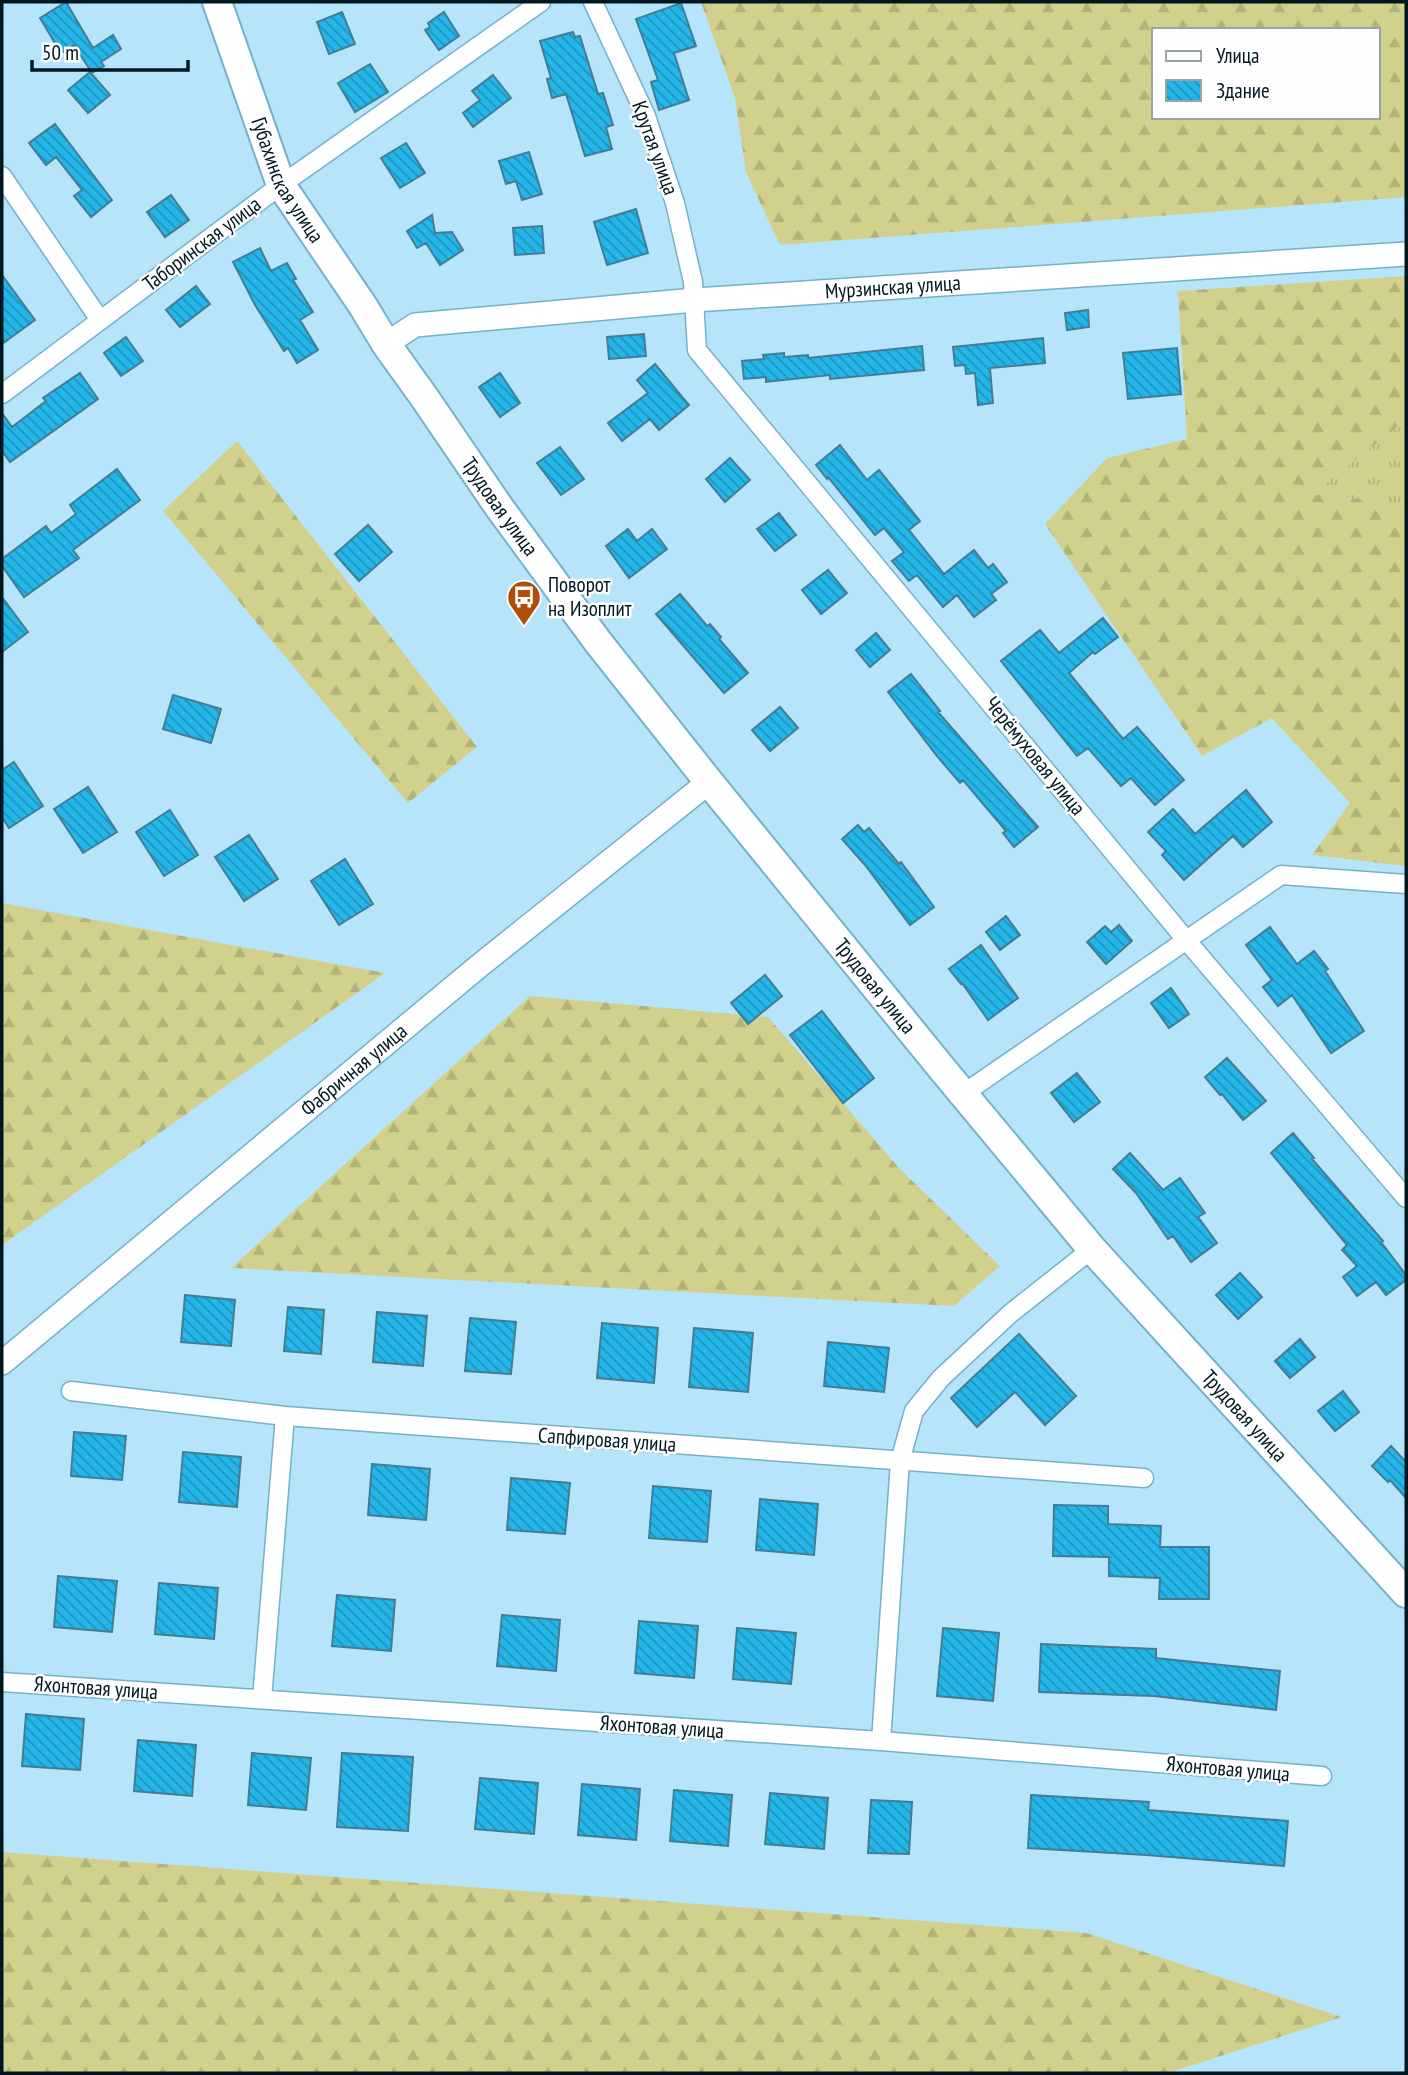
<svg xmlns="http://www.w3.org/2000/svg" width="1408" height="2075" viewBox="0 0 1408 2075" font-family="'PT Sans Narrow',sans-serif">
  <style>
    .grass { fill: url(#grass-tufts) }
    .forest { fill: url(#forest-firs); fill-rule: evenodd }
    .building { fill: url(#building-back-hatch); stroke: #437d95; stroke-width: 2 }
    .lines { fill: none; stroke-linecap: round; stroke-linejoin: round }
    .minor-casing { stroke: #75b0ca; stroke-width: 21 }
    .tertiary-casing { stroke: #75b0ca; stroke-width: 26 }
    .primary-casing { stroke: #75b0ca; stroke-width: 32 }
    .minor { stroke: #fff; stroke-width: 18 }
    .tertiary { stroke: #fff; stroke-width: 23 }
    .primary { stroke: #fff; stroke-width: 28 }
    .labels { text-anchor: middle; stroke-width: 5; stroke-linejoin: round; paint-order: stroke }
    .street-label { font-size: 21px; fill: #011720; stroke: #fefefe }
    .poi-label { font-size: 21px; fill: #011720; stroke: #fefefe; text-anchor: start }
  </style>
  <defs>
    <pattern id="grass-tufts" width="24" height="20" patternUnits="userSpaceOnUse" patternTransform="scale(1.75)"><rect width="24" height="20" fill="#d1d18d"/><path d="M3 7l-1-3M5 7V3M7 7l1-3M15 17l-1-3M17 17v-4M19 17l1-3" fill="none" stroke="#b2b379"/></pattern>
    <pattern id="forest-firs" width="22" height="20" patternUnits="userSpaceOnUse" patternTransform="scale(1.75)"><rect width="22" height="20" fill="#d1d18d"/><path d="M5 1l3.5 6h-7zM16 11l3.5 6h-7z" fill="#b2b379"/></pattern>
    <pattern id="building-back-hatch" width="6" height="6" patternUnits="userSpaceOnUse" patternTransform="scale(1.75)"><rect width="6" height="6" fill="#24b6e8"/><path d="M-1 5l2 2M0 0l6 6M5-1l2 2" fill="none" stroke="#1d93bc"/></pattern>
  </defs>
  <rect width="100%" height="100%" fill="#b6e5fb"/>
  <path class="grass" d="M 1406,420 L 1406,504 L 1312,494 Z"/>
  <path class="forest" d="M 701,2 L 1406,2 L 1406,197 L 780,245 L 746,172 L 735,98 ZM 1154,30 L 1378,30 L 1378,117 L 1154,117 Z
    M 1406,276 L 1406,420 L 1312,494 L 1406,504 L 1406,866 L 1312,855 L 1350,803 L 1272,718 L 1202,756 L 1045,524 L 1107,458 L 1187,439 L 1178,291 Z
    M 237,441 L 477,747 L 408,803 L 163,511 Z
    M 2,903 L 385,973 L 2,1245 Z
    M 530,996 L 768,1017 L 899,1168 L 1000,1266 L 954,1306 L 231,1268 Z
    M 2,1852 L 1086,1933 L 1342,2017 L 1168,2073 L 2,2073 Z"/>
  <path class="building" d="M 66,2 L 93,48 L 113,35 L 121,49 L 101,62 L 104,66 L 92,73 L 74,45 L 61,53 L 40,18 Z
    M 681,3 L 696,46 L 674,53 L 689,100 L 659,110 L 651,82 L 658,80 L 636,19 Z
    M 342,12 L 355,44 L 329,54 L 317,22 Z
    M 444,12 L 459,36 L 439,50 L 425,30 L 430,27 L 428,23 Z
    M 573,32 L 575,37 L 580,36 L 598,94 L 603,93 L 613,125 L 606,127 L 612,149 L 585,156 L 566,94 L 552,98 L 547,79 L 551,78 L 540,41 Z
    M 370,64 L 388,92 L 355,112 L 338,83 Z
    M 90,72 L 110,95 L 88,113 L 68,90 Z
    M 493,75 L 511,98 L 473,127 L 463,113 L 480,100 L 472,91 Z
    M 55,124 L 112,200 L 91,217 L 74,196 L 82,190 L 56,157 L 46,165 L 29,143 Z
    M 406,143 L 425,173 L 400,188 L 381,158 Z
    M 529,152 L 542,194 L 522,200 L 516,181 L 506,184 L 499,161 Z
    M 171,195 L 189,220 L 165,237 L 147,212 Z
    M 636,209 L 648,253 L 607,265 L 594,222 Z
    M 432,215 L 435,233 L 452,232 L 463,250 L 440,265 L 426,243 L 417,248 L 407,231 Z
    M 542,226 L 544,253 L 515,255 L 513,228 Z
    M 260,248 L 271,271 L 287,263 L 296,279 L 293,280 L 313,312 L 300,320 L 318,350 L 297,363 L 288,348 L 284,351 L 255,305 L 233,262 Z
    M 2,275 L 35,320 L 2,344 Z
    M 196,286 L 210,304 L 180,327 L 166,310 Z
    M 1088,310 L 1089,327 L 1067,330 L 1065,313 Z
    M 644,334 L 646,356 L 609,359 L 607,337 Z
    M 126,337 L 143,361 L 121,376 L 104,353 Z
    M 1043,338 L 1045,363 L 990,368 L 993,403 L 978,405 L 975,373 L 966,374 L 965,365 L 955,366 L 953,347 Z
    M 922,346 L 924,370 L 830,379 L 830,375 L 766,382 L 766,377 L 744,379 L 742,361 L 764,359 L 763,355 L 784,353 L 784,357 L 808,355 L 808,358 Z
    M 1177,348 L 1181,394 L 1128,399 L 1123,353 Z
    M 655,364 L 689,405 L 659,430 L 650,419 L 622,441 L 608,423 L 648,393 L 637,380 Z
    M 80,373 L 98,399 L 10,462 L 2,451 L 2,413 L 12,427 L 46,401 L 43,398 Z
    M 500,373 L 520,403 L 500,417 L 479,387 Z
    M 840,445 L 867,480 L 879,470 L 920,521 L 909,530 L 944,574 L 974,550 L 988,568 L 993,564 L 1007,582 L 991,594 L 996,600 L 974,617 L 957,595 L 943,607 L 917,575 L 909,581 L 892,561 L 904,552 L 884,528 L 875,535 L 828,477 L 827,479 L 816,465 Z
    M 560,447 L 584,479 L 561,495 L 537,463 Z
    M 730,458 L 750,480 L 725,502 L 706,479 Z
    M 117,469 L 140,500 L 73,550 L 79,558 L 24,597 L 2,566 L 2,559 L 46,526 L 51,533 L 76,514 L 70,505 Z
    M 779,513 L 796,535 L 775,551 L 757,529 Z
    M 368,525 L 392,552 L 359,581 L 335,554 Z
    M 628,529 L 637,541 L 652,529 L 667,549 L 629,578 L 606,546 Z
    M 828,570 L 847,593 L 821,614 L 802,590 Z
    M 680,594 L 707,626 L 710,624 L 721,637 L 719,639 L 748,673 L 724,693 L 656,614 Z
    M 2,597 L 28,632 L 2,652 Z
    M 1103,618 L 1118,637 L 1095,654 L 1093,652 L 1069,673 L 1123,739 L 1137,727 L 1184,780 L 1155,805 L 1131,778 L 1121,786 L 1088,748 L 1077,756 L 1001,661 L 1040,630 L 1059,653 Z
    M 876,633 L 890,650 L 870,667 L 856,650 Z
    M 911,674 L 940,711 L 938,712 L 1038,827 L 1014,847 L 1003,833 L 1006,831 L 963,780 L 960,783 L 937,756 L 888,692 Z
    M 173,695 L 221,709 L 211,743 L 163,729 Z
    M 780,707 L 798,728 L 770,751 L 752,730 Z
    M 14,762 L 43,806 L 9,828 L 2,817 L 2,770 Z
    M 88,787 L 117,832 L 83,853 L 54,809 Z
    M 1246,790 L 1272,822 L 1243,847 L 1233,836 L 1184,880 L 1162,855 L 1166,851 L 1148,832 L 1173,809 L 1195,834 Z
    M 170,810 L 198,855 L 164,876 L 136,832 Z
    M 858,825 L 864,832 L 869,828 L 899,864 L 901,862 L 934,907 L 910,925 L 865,865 L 842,839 Z
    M 249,835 L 278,879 L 244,901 L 215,857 Z
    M 345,859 L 373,904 L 339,925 L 311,881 Z
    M 1006,916 L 1020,935 L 1000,950 L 986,932 Z
    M 1119,925 L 1132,941 L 1106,964 L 1087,942 L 1105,926 L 1111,932 Z
    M 1270,927 L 1297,964 L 1314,951 L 1328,969 L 1325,971 L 1364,1031 L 1331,1053 L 1292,995 L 1278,1006 L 1263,987 L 1272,980 L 1246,945 Z
    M 981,945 L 1018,998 L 988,1020 L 962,983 L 961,984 L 949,969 Z
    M 765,975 L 782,996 L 748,1024 L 731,1003 Z
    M 1171,988 L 1189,1014 L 1169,1028 L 1151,1003 Z
    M 822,1011 L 874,1078 L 843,1103 L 790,1035 Z
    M 1227,1058 L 1266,1101 L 1243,1120 L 1222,1094 L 1220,1095 L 1205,1077 Z
    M 1077,1073 L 1100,1102 L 1074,1122 L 1051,1093 Z
    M 1293,1133 L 1314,1158 L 1312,1159 L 1383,1241 L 1381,1242 L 1406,1275 L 1406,1280 L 1386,1295 L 1376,1282 L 1357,1296 L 1343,1277 L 1357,1266 L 1342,1250 L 1347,1245 L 1271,1153 Z
    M 1130,1153 L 1163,1190 L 1180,1178 L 1205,1213 L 1198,1217 L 1217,1243 L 1191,1262 L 1173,1236 L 1168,1239 L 1136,1193 L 1113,1169 Z
    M 1240,1273 L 1262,1297 L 1238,1319 L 1216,1295 Z
    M 185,1295 L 235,1300 L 231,1346 L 181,1342 Z
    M 288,1307 L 324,1310 L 321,1354 L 284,1351 Z
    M 377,1312 L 427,1316 L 423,1366 L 373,1362 Z
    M 470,1318 L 516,1322 L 511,1374 L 465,1371 Z
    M 602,1323 L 658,1328 L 654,1383 L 597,1378 Z
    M 694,1328 L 753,1333 L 748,1392 L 689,1387 Z
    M 1019,1334 L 1076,1396 L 1045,1425 L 1015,1392 L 977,1427 L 951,1398 Z
    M 1300,1339 L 1315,1357 L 1290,1378 L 1275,1361 Z
    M 828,1342 L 889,1348 L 884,1392 L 824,1386 Z
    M 1343,1391 L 1359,1412 L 1335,1431 L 1318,1411 Z
    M 74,1432 L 126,1436 L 122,1480 L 71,1476 Z
    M 1391,1446 L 1406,1462 L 1406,1498 L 1390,1480 L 1388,1482 L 1372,1466 Z
    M 183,1452 L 241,1457 L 237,1507 L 179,1502 Z
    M 372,1464 L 430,1469 L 426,1520 L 368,1515 Z
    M 511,1478 L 570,1483 L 565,1534 L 507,1530 Z
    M 653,1486 L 711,1491 L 707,1542 L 649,1538 Z
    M 760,1499 L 818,1504 L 814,1555 L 756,1550 Z
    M 1054,1505 L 1108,1506 L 1108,1524 L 1161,1526 L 1160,1547 L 1209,1547 L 1209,1599 L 1159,1599 L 1160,1578 L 1109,1576 L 1109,1557 L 1053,1556 Z
    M 58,1576 L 117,1581 L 112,1632 L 54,1627 Z
    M 159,1583 L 218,1588 L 214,1639 L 155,1634 Z
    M 337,1595 L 395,1600 L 391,1651 L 332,1646 Z
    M 502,1615 L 560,1620 L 556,1671 L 497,1666 Z
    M 639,1621 L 698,1626 L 694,1678 L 635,1673 Z
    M 737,1628 L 796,1633 L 791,1684 L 733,1679 Z
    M 943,1628 L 999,1633 L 993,1701 L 937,1696 Z
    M 1041,1644 L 1156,1649 L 1156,1658 L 1280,1671 L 1276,1710 L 1154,1696 L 1039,1692 Z
    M 26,1714 L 84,1719 L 80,1770 L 22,1766 Z
    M 138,1740 L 196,1745 L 192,1796 L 134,1791 Z
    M 252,1753 L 311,1758 L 306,1810 L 248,1805 Z
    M 342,1753 L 413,1757 L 408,1831 L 337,1827 Z
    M 480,1778 L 538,1783 L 534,1834 L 475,1829 Z
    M 582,1784 L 640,1789 L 636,1840 L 578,1835 Z
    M 674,1790 L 732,1795 L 728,1846 L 670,1841 Z
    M 770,1793 L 828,1798 L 824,1849 L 765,1844 Z
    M 1031,1795 L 1149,1802 L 1148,1810 L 1288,1821 L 1284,1866 L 1146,1855 L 1028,1848 Z
    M 871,1800 L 912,1802 L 909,1854 L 868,1853 Z"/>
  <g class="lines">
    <g class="minor-casing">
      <path id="minor" d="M 593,2 L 646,116 L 675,203 L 693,282 L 697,350 L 1187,941 L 1406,1198
        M 2,176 L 100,320
        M 2,394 L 281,185 L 541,2
        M 963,1094 L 1281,875 L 1406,884
        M 71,1391 L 285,1416 L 1144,1478
        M 2,1682 L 881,1741 L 1322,1776
        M 262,1699 L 285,1416
        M 881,1741 L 900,1461 L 914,1411 L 941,1378 L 1011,1313 L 1092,1249"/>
    </g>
    <g class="tertiary-casing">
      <g id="tertiary">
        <path id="s1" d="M 386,344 L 415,325 L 695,300 L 1406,254"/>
        <path id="s2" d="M 2,1363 L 479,966 L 709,782"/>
      </g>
    </g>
    <g class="primary-casing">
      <g id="primary">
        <path id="s3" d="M 217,2 L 281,185 L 363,306 L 386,344 L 424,397 L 499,507 L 598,642 L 709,782 L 939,1065 L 1092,1249 L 1406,1593"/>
      </g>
    </g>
    <use href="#minor" class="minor"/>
    <use href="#tertiary" class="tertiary"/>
    <use href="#primary" class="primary"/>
  </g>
  <defs>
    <g id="bus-pin" transform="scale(1.75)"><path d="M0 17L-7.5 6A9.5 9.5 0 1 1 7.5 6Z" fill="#ae4e08" stroke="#fefefe"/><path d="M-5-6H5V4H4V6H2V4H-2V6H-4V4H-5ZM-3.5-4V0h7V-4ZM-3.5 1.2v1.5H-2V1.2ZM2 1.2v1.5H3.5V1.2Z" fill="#fff"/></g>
  </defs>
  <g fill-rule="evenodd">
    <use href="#bus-pin" x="524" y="597"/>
  </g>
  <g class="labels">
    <g class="street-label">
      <text transform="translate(655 148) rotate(70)" y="7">Крутая улица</text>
      <text dy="7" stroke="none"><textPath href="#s3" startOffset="192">Губахинская улица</textPath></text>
      <text transform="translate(202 244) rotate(-37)" y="7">Таборинская улица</text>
      <text dy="7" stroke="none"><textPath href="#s1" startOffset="514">Мурзинская улица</textPath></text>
      <text dy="7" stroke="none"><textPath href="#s3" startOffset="583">Трудовая улица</textPath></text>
      <text transform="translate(1035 756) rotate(51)" y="7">Черёмуховая улица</text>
      <text dy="7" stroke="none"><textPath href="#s3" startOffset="1192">Трудовая улица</textPath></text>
      <text dy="7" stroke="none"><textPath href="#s2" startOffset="458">Фабричная улица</textPath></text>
      <text dy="7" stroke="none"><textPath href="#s3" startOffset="1759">Трудовая улица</textPath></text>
      <text transform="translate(607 1440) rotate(4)" y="7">Сапфировая улица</text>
      <text transform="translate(96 1688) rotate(4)" y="7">Яхонтовая улица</text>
      <text transform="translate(662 1727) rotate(4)" y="7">Яхонтовая улица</text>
      <text transform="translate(1228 1769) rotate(5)" y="7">Яхонтовая улица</text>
    </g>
    <g class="poi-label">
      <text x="548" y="592">Поворот<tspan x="548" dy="24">на Изоплит</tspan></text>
    </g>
  </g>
  <rect width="1408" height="2075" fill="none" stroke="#011720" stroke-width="7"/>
  <rect x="1152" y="28" width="228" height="91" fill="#fefefe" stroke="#99a2a5" stroke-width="2"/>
  <rect x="1166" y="51" width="35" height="10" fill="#ffffff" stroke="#99a2a5" stroke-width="2"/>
  <text x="1216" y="63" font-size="21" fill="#011720">Улица</text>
  <rect x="1166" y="80" width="35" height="21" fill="url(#building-back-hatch)" stroke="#99a2a5" stroke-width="2"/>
  <text x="1216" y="98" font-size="21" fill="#011720">Здание</text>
  <path d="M32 60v10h156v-10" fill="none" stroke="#011720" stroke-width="3.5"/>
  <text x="42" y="60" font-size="21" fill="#011720" stroke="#fefefe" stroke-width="5" paint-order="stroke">50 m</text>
</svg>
